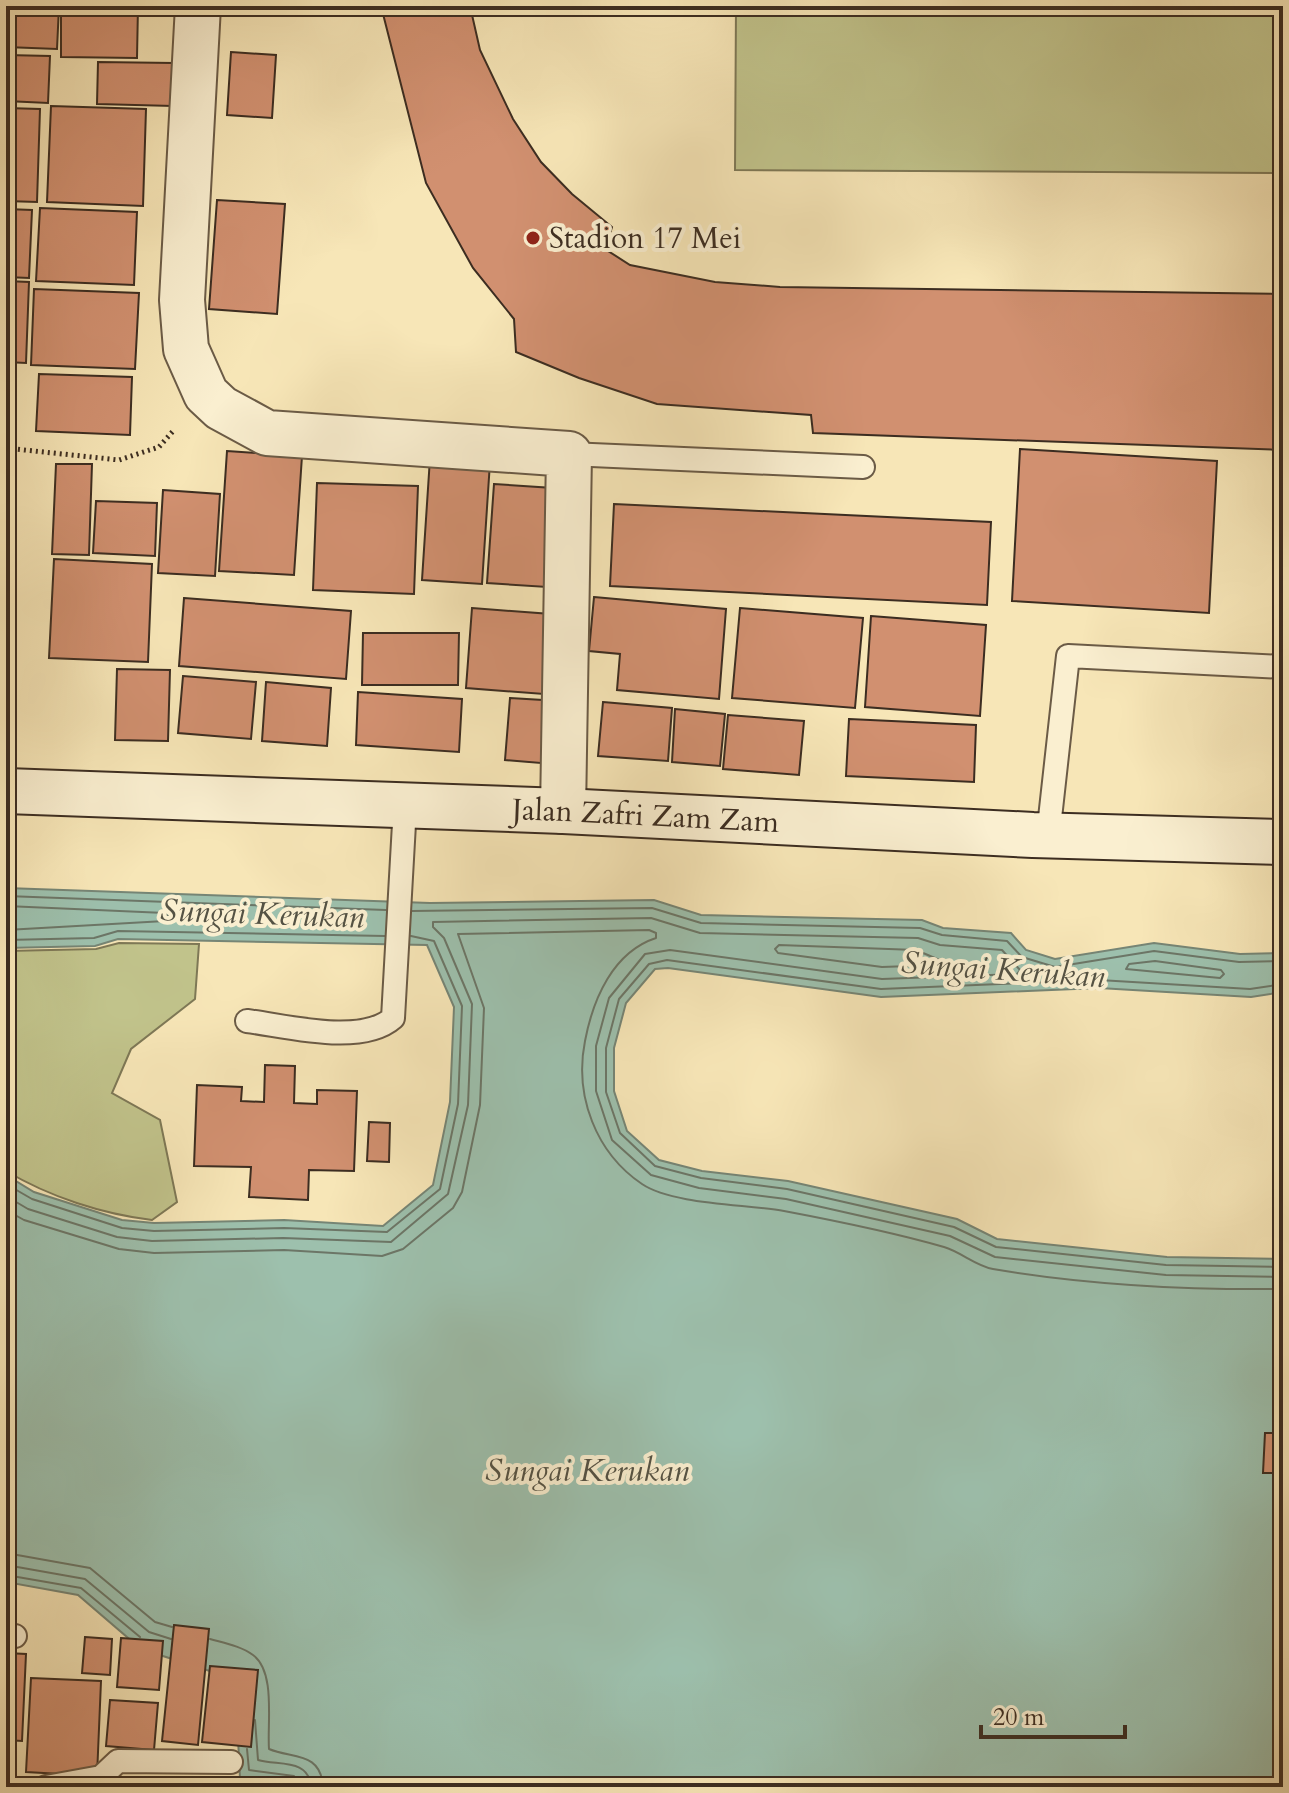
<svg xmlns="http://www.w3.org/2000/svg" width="1289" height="1793" viewBox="0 0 1289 1793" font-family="Cardo,serif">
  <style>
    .green { fill: #c1c38b; stroke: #7e7856; stroke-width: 2 }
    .water { fill: #9dc0ad; stroke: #768575; stroke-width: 2 }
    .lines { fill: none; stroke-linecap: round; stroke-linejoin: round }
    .shore { stroke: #6c7667; stroke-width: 2 }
    .building { fill: #d19070; stroke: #3c2d21; stroke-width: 2 }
    .lane-casing { stroke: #6b5b46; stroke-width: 26 }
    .street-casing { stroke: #6b5b46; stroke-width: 48 }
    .secondary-casing { stroke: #3c2d21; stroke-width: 48 }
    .path { stroke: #3c2d21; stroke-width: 5; stroke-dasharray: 2 4; stroke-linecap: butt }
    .lane { stroke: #faefd0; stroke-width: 22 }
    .street { stroke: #faefd0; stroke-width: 44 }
    .secondary { stroke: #faefd0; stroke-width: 44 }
    .poi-dot { fill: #8f2418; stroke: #faefd0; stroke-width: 3 }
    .labels { text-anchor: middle; stroke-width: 8; stroke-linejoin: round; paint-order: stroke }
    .poi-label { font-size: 30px; fill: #3c2d21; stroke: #faefd0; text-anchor: start }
    .street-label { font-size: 30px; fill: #3c2d21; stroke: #faefd0 }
    .water-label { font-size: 32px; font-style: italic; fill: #545244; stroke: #faefd0 }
  </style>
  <rect width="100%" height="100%" fill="#f7e6b7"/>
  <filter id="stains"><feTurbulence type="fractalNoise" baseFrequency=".0025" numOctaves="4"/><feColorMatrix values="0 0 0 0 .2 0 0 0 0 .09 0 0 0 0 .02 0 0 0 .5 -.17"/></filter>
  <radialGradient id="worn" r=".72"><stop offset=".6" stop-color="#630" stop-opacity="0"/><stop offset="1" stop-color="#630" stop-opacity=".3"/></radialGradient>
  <path class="green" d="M 736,6 L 1283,6 L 1283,173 L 735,170 Z
    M 119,943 L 199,944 L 195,999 L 131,1049 L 112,1093 L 160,1120 L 177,1202 L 152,1220 C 102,1214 50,1197 6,1171 L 6,951 L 96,949 Z"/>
  <path class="water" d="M 6,888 L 430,903 L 654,900 L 701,915 L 922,920 L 943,928 L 1011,933 L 1026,950 L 1055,959 L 1154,943 L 1240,954 L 1283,953 L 1283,992 L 1251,997 L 1099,988 L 881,997 L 668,968 L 655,969 L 626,1003 L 614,1048 L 614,1091 L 627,1131 L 659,1160 L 702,1171 L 788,1181 L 957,1219 L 997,1239 L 1167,1257 L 1283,1259 L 1283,1787 L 328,1787 L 240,1778 L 235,1679 L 141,1649 L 78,1595 L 6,1582 L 6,1175 L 34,1192 L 122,1220 L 154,1223 L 284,1220 L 383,1226 L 433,1185 L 450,1102 L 454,1007 L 427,945 L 118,939 L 95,946 L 6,948 Z"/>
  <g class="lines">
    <path class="shore" d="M 6,896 L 386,910
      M 6,906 L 165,913 L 169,917 L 165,921 L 6,930
      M 412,911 L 652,908 L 701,923 L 920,928 L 942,935 L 1007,941 L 1022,957 L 1055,967 L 1154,951 L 1239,962 L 1283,961
      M 6,940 L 94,938 L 118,931 L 385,936
      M 779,945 L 916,950 L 942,961 L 938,965 L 882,967 L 778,953 L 775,949 Z
      M 1155,961 L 1221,970 L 1224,974 L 1220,978 L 1126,969 L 1129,964 Z
      M 1283,984 L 1250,989 L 1099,980 L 881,989 L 667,960 L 649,964 L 619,999 L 606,1048 L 606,1092 L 620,1133 L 655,1166 L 701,1178 L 787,1189 L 954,1227 L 996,1247 L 1166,1265 L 1283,1267
      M 6,1184 L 32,1199 L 122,1228 L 154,1231 L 284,1228 L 387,1232 L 440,1189 L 458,1104 L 462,1006 L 434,941 L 411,936
      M 6,1196 L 28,1209 L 117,1237 L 152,1241 L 283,1238 L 391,1242 L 448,1194 L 468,1105 L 472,1004 L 444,938 L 433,927 L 433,922 L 651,918 L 700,933 L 918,938 L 940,945 L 1002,950 L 1020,970 L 1017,974 L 882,979 L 670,950 L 645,954 L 609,998 L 596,1046 L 596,1091 L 612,1140 L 651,1175 L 699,1188 L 786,1199 L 950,1236 L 995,1257 L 1166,1275 L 1283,1277
      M 6,1210 L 24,1220 L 119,1249 L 154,1253 L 284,1250 L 382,1256 L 403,1249 L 453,1208 L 462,1192 L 480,1105 L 484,1008 L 458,934 L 649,930 L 656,933 L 656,938 C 613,952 593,999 585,1041 C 574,1096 596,1153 642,1184 C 673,1205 747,1204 784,1211 C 837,1221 892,1232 944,1247 C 961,1252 976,1266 993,1269 C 1088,1285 1187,1290 1283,1289
      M 6,1553 L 90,1568 L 155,1622 L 172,1627
      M 6,1565 L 85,1579 L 149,1632 L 171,1639
      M 6,1575 L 81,1588 L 140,1637
      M 210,1639 C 224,1643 241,1646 253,1655 C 276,1672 267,1723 269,1749 C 292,1759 321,1751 323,1787
      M 255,1720 L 258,1760 C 278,1766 309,1758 311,1787
      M 247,1749 L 249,1770 L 294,1776 L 301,1787"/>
  </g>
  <path class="building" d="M 6,6 L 59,6 L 57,49 L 6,47 Z
    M 61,6 L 138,6 L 137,58 L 61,57 Z
    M 381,6 L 470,6 L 480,50 L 513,119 L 541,162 L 572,194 L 612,227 L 605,249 L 630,265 L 715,282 L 780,287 L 1283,294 L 1283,450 L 813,433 L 811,415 L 657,404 L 579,378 L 516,352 L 514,319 L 473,268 L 426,183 Z
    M 231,52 L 276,55 L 272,118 L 227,115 Z
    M 6,55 L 50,56 L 48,103 L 6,101 Z
    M 98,62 L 174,63 L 173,106 L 97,104 Z
    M 51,106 L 146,109 L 143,206 L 47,202 Z
    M 6,108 L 40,109 L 37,202 L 6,201 Z
    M 217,200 L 285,204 L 277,314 L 209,309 Z
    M 40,208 L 137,212 L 134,285 L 36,281 Z
    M 6,209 L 32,210 L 29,278 L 6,277 Z
    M 6,281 L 29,282 L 26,363 L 6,362 Z
    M 34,289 L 139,293 L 135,369 L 31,365 Z
    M 39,374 L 132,377 L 130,435 L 36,431 Z
    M 6,449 L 13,449 L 10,532 L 6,532 Z
    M 1020,449 L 1217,461 L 1209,613 L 1012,601 Z
    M 227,451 L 302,456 L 294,575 L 219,571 Z
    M 430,458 L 490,462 L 482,584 L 422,580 Z
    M 56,464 L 92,464 L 89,555 L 52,554 Z
    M 317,483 L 418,486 L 414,594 L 313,590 Z
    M 494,484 L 553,488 L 547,587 L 487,583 Z
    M 163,490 L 220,494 L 215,576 L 158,573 Z
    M 96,501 L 157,503 L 155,556 L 93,553 Z
    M 614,504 L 991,522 L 987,605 L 610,586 Z
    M 54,559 L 152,564 L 148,662 L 49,658 Z
    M 594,597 L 726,609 L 719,699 L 617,690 L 620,654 L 589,651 Z
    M 184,598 L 351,611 L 346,679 L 179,666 Z
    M 472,608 L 564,615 L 557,695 L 466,688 Z
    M 740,608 L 863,618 L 855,708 L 732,698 Z
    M 871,616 L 986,625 L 980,716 L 865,707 Z
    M 363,633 L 459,633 L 458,685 L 362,685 Z
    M 117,669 L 170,670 L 168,741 L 115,740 Z
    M 183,676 L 256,682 L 251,739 L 178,733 Z
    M 266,682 L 331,688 L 327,746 L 262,741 Z
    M 358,692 L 462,699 L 459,752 L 356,745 Z
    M 510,698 L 559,701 L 553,764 L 505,760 Z
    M 603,702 L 672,708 L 668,761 L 598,756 Z
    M 675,709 L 725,714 L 720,766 L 672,762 Z
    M 728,715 L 804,721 L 799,775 L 723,769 Z
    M 849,719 L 976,725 L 974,782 L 846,776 Z
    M 265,1065 L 295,1066 L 294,1103 L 317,1104 L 317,1090 L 357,1091 L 354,1171 L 309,1170 L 308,1200 L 249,1197 L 251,1167 L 194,1166 L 197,1085 L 242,1087 L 241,1101 L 264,1102 Z
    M 369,1122 L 390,1123 L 389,1162 L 367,1161 Z
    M 1265,1433 L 1283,1433 L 1283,1490 L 1278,1490 L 1279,1473 L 1263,1473 Z
    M 174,1625 L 209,1629 L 198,1745 L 162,1741 Z
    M 85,1637 L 112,1639 L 110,1675 L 82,1673 Z
    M 121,1638 L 163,1641 L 159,1690 L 117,1687 Z
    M 6,1653 L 26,1654 L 22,1741 L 6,1740 Z
    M 210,1666 L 258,1670 L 251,1747 L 202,1742 Z
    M 31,1678 L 101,1681 L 97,1776 L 26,1772 Z
    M 110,1700 L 158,1703 L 154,1750 L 106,1746 Z"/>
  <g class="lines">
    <g class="lane-casing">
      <path id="lane" d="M 569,454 L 863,467
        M 1048,836 L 1068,656 L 1283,667
        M 247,1021 C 287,1026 361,1046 393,1018 L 405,806
        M 6,1636 L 15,1636
        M 46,1787 L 101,1777 L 118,1761 L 231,1762"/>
    </g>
    <g class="street-casing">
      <path id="street" d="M 198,6 L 182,300 L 186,349 L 206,394 L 221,408 L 267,433 L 569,454 L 563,811"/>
    </g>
    <g class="secondary-casing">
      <g id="secondary">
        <path id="s1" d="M 6,791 L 563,811 L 1033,835 L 1283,842"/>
      </g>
    </g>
    <path class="path" d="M 6,448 L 119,460 L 159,447 L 174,430"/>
    <use href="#lane" class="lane"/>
    <use href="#street" class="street"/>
    <use href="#secondary" class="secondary"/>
  </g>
  <circle class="poi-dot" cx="533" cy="238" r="8"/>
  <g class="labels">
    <g class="poi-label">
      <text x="549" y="248">Stadion 17 Mei</text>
    </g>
    <g class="street-label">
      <text dy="10" stroke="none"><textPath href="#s1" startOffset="640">Jalan Zafri Zam Zam</textPath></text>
    </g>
    <g class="water-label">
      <text transform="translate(262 913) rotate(2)" y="11">Sungai Kerukan</text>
      <text transform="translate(1003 969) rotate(4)" y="11">Sungai Kerukan</text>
      <text x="587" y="1481">Sungai Kerukan</text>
    </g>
  </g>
  <rect width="1289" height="1793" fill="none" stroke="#f7e6b7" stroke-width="32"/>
  <rect x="8" y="8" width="1273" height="1777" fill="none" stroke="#3c2d21" stroke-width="4"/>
  <rect x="16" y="16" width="1257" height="1761" fill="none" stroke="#3c2d21" stroke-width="2"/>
  <path d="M981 1725v12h144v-12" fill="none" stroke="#3c2d21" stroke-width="4"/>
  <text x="993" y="1725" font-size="24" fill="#3c2d21" stroke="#faefd0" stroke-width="6" paint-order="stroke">20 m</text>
  <rect width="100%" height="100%" filter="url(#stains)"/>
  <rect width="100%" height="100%" fill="url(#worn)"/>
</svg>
